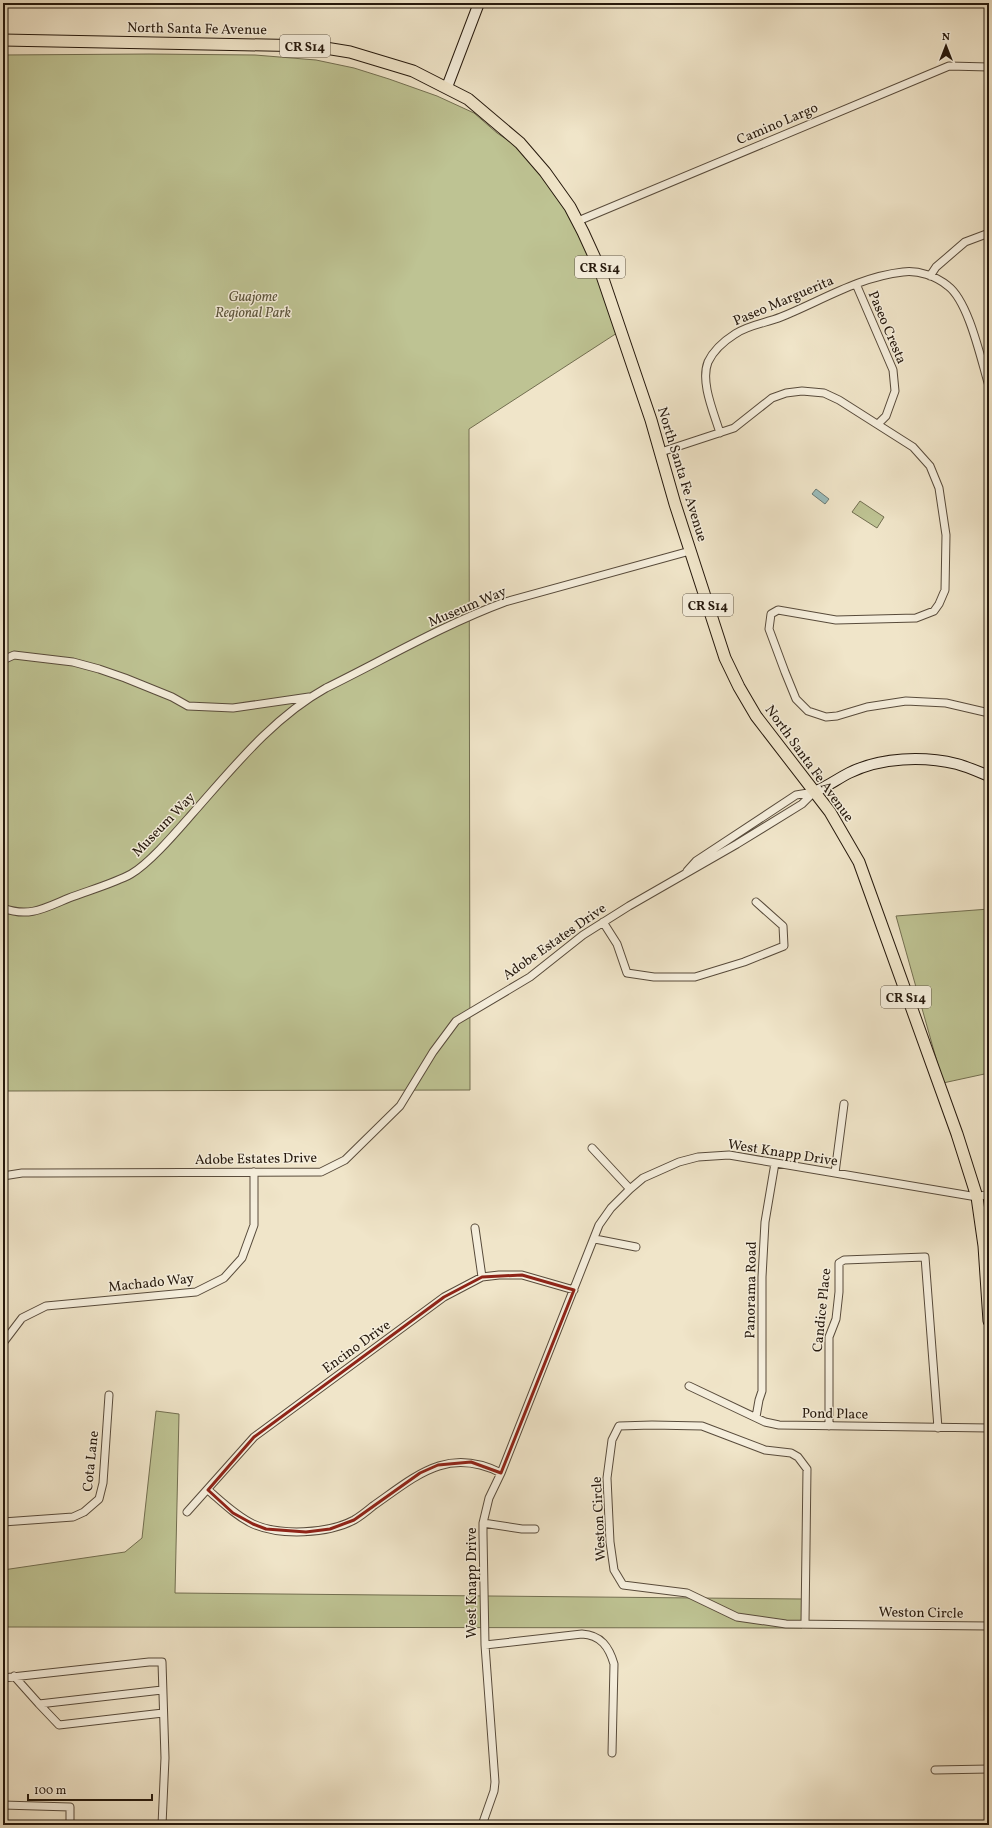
<svg xmlns="http://www.w3.org/2000/svg" width="992" height="1828" viewBox="0 0 992 1828" font-family="Vollkorn,serif">
  <style>
    .green { fill: #bec393; stroke: #726e50 }
    .water { fill: #9bbdbc; stroke: #6c7b76 }
    .lines { fill: none; stroke-linecap: round; stroke-linejoin: round }
    .street-casing { stroke: #584b3b; stroke-width: 9 }
    .secondary-casing { stroke: #25180c; stroke-width: 12 }
    .primary-casing { stroke: #25180c; stroke-width: 13 }
    .street { stroke: #f5eedc; stroke-width: 7 }
    .secondary { stroke: #f5eedc; stroke-width: 10 }
    .primary { stroke: #f0e5c9; stroke-width: 11 }
    .marked { fill: none; stroke: #8f2418; stroke-width: 3; stroke-linejoin: round }
    .labels { text-anchor: middle; stroke-width: 3; stroke-linejoin: round; paint-order: stroke }
    .shield { fill: #f5eedc; stroke: #63584a; stroke-width: 1 }
    .shield-label { font-size: 13px; font-weight: bold; fill: #25180c }
    .street-label { font-size: 14px; fill: #25180c; stroke: #f5eedc }
    .park-label { font-size: 14px; font-style: italic; fill: #5b543b; stroke: #f5eedc }
  </style>
  <rect width="100%" height="100%" fill="#f0e5c9"/>
  <filter id="stains"><feTurbulence type="fractalNoise" baseFrequency=".005" numOctaves="4"/><feColorMatrix values="0 0 0 0 .2 0 0 0 0 .09 0 0 0 0 .02 0 0 0 .5 -.17"/></filter>
  <radialGradient id="worn" r=".72"><stop offset=".6" stop-color="#630" stop-opacity="0"/><stop offset="1" stop-color="#630" stop-opacity=".3"/></radialGradient>
  <path class="green" d="M 149,54 L 255,55 L 316,60 L 354,68 L 389,79 L 437,96 L 474,113 L 497,133 L 515,145 L 557,194 L 590,257 L 617,333 L 469,429 L 470,1090 L 3,1091 L 3,55 Z
    M 860,501 L 884,517 L 877,528 L 852,512 Z
    M 989,909 L 989,1073 L 943,1083 L 896,916 Z
    M 156,1411 L 179,1414 L 175,1593 L 802,1599 L 802,1628 L 3,1627 L 3,1570 L 125,1552 L 142,1538 Z"/>
  <path class="water" d="M 816,489 L 829,499 L 825,504 L 812,494 Z"/>
  <g class="lines">
    <g class="street-casing">
      <path id="street" d="M 578,221 L 949,66 L 989,67
        M 930,276 L 936,267 L 965,242 L 989,233
        M 856,284 L 893,370 L 895,391 L 886,416 L 878,424
        M 720,433 C 714,413 700,382 708,362 C 714,349 724,341 735,334 C 748,325 766,323 781,317 C 821,301 858,277 903,272 C 918,270 936,276 948,286 C 969,302 981,360 989,386
        M 661,452 L 734,428 L 772,398 L 786,393 L 802,391 L 824,393 L 839,400 L 913,447 L 930,466 L 939,488 L 946,535 L 945,590 L 939,604 L 934,611 L 916,618 L 836,620 L 778,610 L 771,614 L 769,629 L 785,672 L 796,699 L 808,711 L 826,717 L 837,716 L 867,707 L 906,701 L 946,703 L 989,713
        M 3,660 L 14,655 L 73,662 L 99,669 L 125,678 L 172,697 L 188,706 L 233,708 L 309,697
        M 687,871 L 696,861 L 796,795 L 814,792
        M 3,908 C 29,918 45,908 69,898 C 87,891 115,883 131,874 C 150,863 177,831 192,814 C 232,769 272,718 326,688 C 385,659 443,625 505,602 L 690,551
        M 603,922 L 617,944 L 627,973 L 654,977 L 695,977 L 744,962 L 784,946 L 783,926 L 756,902
        M 592,1148 L 630,1189
        M 835,1173 L 844,1104
        M 3,1176 L 22,1173 L 43,1173 L 321,1172 L 345,1160 L 400,1106 L 433,1052 L 456,1021 L 530,977 L 583,935 L 629,906 L 737,844 L 802,804 L 814,792
        M 475,1228 L 482,1277
        M 595,1239 L 636,1247
        M 3,1343 L 22,1318 L 46,1306 L 196,1292 L 224,1278 L 242,1258 L 254,1225 L 254,1172
        M 689,1386 L 765,1422 L 779,1425 L 989,1428
        M 756,1417 L 759,1400 L 762,1391 L 762,1277 L 765,1222 L 775,1163
        M 829,1426 L 829,1337 L 836,1319 L 839,1292 L 839,1263 L 844,1260 L 925,1257 L 938,1428
        M 208,1490 C 222,1502 236,1516 253,1524 C 280,1536 328,1534 354,1520 C 361,1516 367,1511 373,1506 C 416,1476 447,1446 501,1473
        M 187,1512 L 254,1437 L 444,1297 L 482,1277 L 499,1275 L 522,1275 L 574,1290
        M 3,1522 L 73,1517 L 84,1512 L 99,1499 L 103,1483 L 109,1395
        M 483,1523 L 522,1529 L 535,1529
        M 805,1623 L 807,1469 L 798,1457 L 791,1453 L 765,1450 L 702,1426 L 652,1425 L 619,1426 L 612,1440 L 607,1478 L 610,1542 L 614,1570 L 623,1585 L 687,1593 L 737,1617 L 786,1624 L 989,1626
        M 485,1645 L 582,1634 C 601,1635 609,1647 614,1664 L 612,1753
        M 14,1676 L 39,1704 L 162,1690
        M 3,1678 L 149,1662 L 162,1662 L 165,1758 L 162,1825
        M 39,1704 L 59,1725 L 163,1713
        M 935,1770 L 989,1769
        M 3,1805 L 70,1807 L 70,1825
        M 482,1825 L 494,1791 L 495,1782 L 485,1645 L 483,1534 L 483,1523 L 489,1498 L 501,1473 L 599,1225 L 611,1208 L 630,1189 L 643,1178 L 679,1162 L 698,1157 L 729,1155 L 977,1197 L 989,1194"/>
    </g>
    <g class="secondary-casing">
      <path id="secondary" d="M 447,87 L 479,3
        M 814,792 C 827,787 837,779 849,773 C 881,757 924,756 957,764 C 968,767 979,772 989,776"/>
    </g>
    <g class="primary-casing">
      <path id="primary" d="M 3,40 L 313,46 L 350,52 L 413,71 L 468,99 L 520,143 L 545,172 L 570,207 L 583,232 L 599,267 L 651,420 L 675,504 L 725,658 L 739,687 L 756,716 L 830,812 L 859,862 L 957,1134 L 977,1197 L 984,1246 L 989,1321"/>
    </g>
    <use href="#street" class="street"/>
    <use href="#secondary" class="secondary"/>
    <use href="#primary" class="primary"/>
  </g>
  <path class="marked" d="M 522,1275 L 574,1290 L 501,1473 L 471,1462 L 438,1465 L 420,1473 L 354,1520 L 330,1529 L 306,1532 L 266,1529 L 253,1524 L 233,1513 L 208,1490 L 254,1437 L 444,1297 L 482,1277 Z"/>
  <g class="labels">
    <g class="shield">
      <rect x="280" y="35" width="50" height="22" rx="3"/>
      <rect x="575" y="256" width="50" height="22" rx="3"/>
      <rect x="683" y="594" width="50" height="22" rx="3"/>
      <rect x="881" y="986" width="50" height="22" rx="3"/>
    </g>
    <g class="shield-label">
      <text x="305" y="51">CR S14</text>
      <text x="600" y="272">CR S14</text>
      <text x="708" y="610">CR S14</text>
      <text x="906" y="1002">CR S14</text>
    </g>
    <g class="street-label">
      <text transform="translate(197 28) rotate(1)" y="5">North Santa Fe Avenue</text>
      <text transform="translate(777 123) rotate(-23)" y="5">Camino Largo</text>
      <text transform="translate(783 300) rotate(-23)" y="5">Paseo Marguerita</text>
      <text transform="translate(888 327) rotate(67)" y="5">Paseo Cresta</text>
      <text transform="translate(683 474) rotate(73)" y="5">North Santa Fe Avenue</text>
      <text transform="translate(467 606) rotate(-23)" y="5">Museum Way</text>
      <text transform="translate(810 763) rotate(54)" y="5">North Santa Fe Avenue</text>
      <text transform="translate(163 824) rotate(-46)" y="5">Museum Way</text>
      <text transform="translate(554 941) rotate(-35)" y="5">Adobe Estates Drive</text>
      <text transform="translate(783 1152) rotate(9)" y="5">West Knapp Drive</text>
      <text transform="translate(256 1158) rotate(-1)" y="5">Adobe Estates Drive</text>
      <text transform="translate(151 1282) rotate(-6)" y="5">Machado Way</text>
      <text transform="translate(750 1290) rotate(-89)" y="5">Panorama Road</text>
      <text transform="translate(821 1310) rotate(-84)" y="5">Candice Place</text>
      <text transform="translate(356 1346) rotate(-36)" y="5">Encino Drive</text>
      <text transform="translate(835 1413) rotate(1)" y="5">Pond Place</text>
      <text transform="translate(90 1461) rotate(-84)" y="5">Cota Lane</text>
      <text transform="translate(598 1519) rotate(-93)" y="5">Weston Circle</text>
      <text transform="translate(471 1583) rotate(-90)" y="5">West Knapp Drive</text>
      <text transform="translate(921 1612) rotate(1)" y="5">Weston Circle</text>
    </g>
    <g class="park-label">
      <text x="253" y="301">Guajome<tspan x="253" dy="16">Regional Park</tspan></text>
    </g>
  </g>
  <rect width="992" height="1828" fill="none" stroke="#f0e5c9" stroke-width="16"/>
  <rect x="4" y="4" width="984" height="1820" fill="none" stroke="#25180c" stroke-width="2"/>
  <rect x="8" y="8" width="976" height="1812" fill="none" stroke="#25180c"/>
  <g transform="translate(946 46)" stroke="#f5eedc" stroke-width="3" paint-order="stroke">
  <path d="M0-3L7 15L0 10L-7 15Z" fill="#25180c"/>
  <text y="-6" font-size="11" font-weight="bold" text-anchor="middle" fill="#25180c">N</text>
  </g>
  <path d="M28 1794v6h124v-6" fill="none" stroke="#25180c" stroke-width="2"/>
  <text x="34" y="1794" font-size="12" fill="#25180c" stroke="#f5eedc" stroke-width="3" paint-order="stroke">100 m</text>
  <rect width="100%" height="100%" filter="url(#stains)"/>
  <rect width="100%" height="100%" fill="url(#worn)"/>
</svg>
